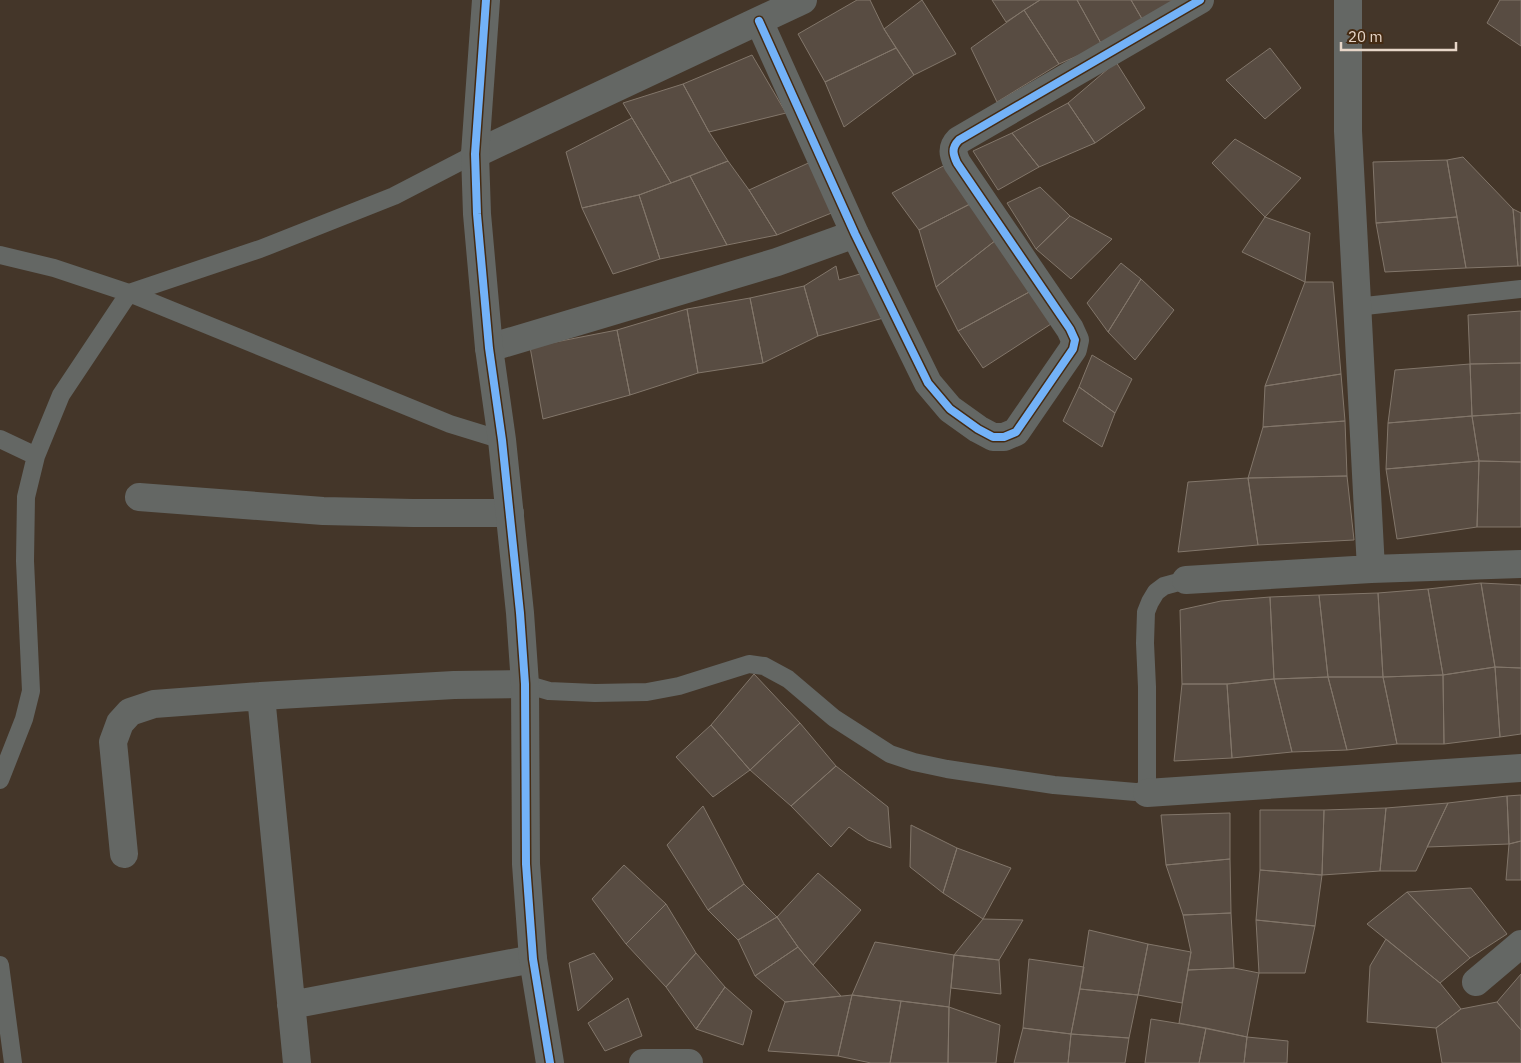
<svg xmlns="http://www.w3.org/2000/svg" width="1521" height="1063" viewBox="0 0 1521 1063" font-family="'IBM Plex Sans',sans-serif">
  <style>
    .building { fill: #584c42; stroke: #82766a }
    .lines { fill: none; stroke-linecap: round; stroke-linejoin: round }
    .service { stroke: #646764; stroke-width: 18 }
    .minor { stroke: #646764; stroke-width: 28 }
    .tertiary { stroke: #646764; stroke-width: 28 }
    .cycleway-casing { stroke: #452b13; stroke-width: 11 }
    .cycleway { stroke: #73b2f8; stroke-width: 8 }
  </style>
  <rect width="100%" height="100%" fill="#443629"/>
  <path class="building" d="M 857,0 L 870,0 L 884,29 L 896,48 L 825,82 L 798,34 Z
    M 922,0 L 956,54 L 914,75 L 884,29 Z
    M 992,0 L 1040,0 L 1006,22 Z
    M 1040,0 L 1077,0 L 1102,45 L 1059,64 L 1024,10 Z
    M 1077,0 L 1131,0 L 1145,24 L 1102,45 Z
    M 1131,0 L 1184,0 L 1145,24 Z
    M 1500,0 L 1521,0 L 1521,46 L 1487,23 Z
    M 1024,10 L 1059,64 L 997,102 L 971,48 Z
    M 896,48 L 914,75 L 844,127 L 825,82 Z
    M 1270,48 L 1301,88 L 1265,119 L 1226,80 Z
    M 752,55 L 786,113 L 709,132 L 683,84 Z
    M 1116,62 L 1145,108 L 1095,143 L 1068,103 Z
    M 683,84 L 709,132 L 728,161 L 671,183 L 623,103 Z
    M 1068,103 L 1095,143 L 1039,167 L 1012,133 Z
    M 632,118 L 671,183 L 639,195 L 582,208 L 566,152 Z
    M 1012,133 L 1039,167 L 998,190 L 973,151 Z
    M 1235,139 L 1301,178 L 1265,217 L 1212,163 Z
    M 1463,157 L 1513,209 L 1518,266 L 1466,268 L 1447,160 Z
    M 815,160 L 839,210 L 777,235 L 749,190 Z
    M 1447,160 L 1457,217 L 1376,223 L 1373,162 Z
    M 728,161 L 749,190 L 777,235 L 727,245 L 690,176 Z
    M 949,163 L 970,204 L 919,230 L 892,193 Z
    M 690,176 L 727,245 L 660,259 L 639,195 Z
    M 1040,187 L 1070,216 L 1036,249 L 1007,203 Z
    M 639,195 L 660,259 L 613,274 L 582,208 Z
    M 970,204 L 996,240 L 936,287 L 919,230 Z
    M 1513,209 L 1521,213 L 1521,266 L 1518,266 Z
    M 1070,216 L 1112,239 L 1071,279 L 1036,249 Z
    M 1265,217 L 1310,233 L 1305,282 L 1242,252 Z
    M 1457,217 L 1466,268 L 1385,272 L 1376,223 Z
    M 996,240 L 1031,291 L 958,331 L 936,287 Z
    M 1121,263 L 1141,279 L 1108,332 L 1087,303 Z
    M 836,266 L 839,280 L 867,272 L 887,317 L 818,336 L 804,286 Z
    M 1141,279 L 1174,310 L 1135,360 L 1108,332 Z
    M 1305,282 L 1333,282 L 1341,374 L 1265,386 Z
    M 804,286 L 818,336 L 763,363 L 750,298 Z
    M 1031,291 L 1051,324 L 983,368 L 958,331 Z
    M 750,298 L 763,363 L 698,373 L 687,309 Z
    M 687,309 L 698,373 L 630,395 L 617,330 Z
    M 1521,311 L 1521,363 L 1470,364 L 1468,315 Z
    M 617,330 L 630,395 L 543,419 L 530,347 Z
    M 1092,355 L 1132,379 L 1115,413 L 1079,387 Z
    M 1521,363 L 1521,413 L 1472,416 L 1470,364 Z
    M 1470,364 L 1472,416 L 1388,423 L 1395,370 Z
    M 1341,374 L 1345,421 L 1263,427 L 1265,386 Z
    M 1079,387 L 1115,413 L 1102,447 L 1063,421 Z
    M 1521,413 L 1521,462 L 1479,461 L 1472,416 Z
    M 1472,416 L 1479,461 L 1386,469 L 1388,423 Z
    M 1345,421 L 1347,476 L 1248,478 L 1263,427 Z
    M 1479,461 L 1477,527 L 1397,539 L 1386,469 Z
    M 1479,461 L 1521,462 L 1521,527 L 1477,527 Z
    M 1347,476 L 1354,540 L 1258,545 L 1248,478 Z
    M 1248,478 L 1258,545 L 1178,552 L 1188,482 Z
    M 1481,583 L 1495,667 L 1443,675 L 1428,589 Z
    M 1481,583 L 1521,585 L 1521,668 L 1495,667 Z
    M 1428,589 L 1443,675 L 1383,677 L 1378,593 Z
    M 1378,593 L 1383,677 L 1328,677 L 1319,595 Z
    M 1319,595 L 1328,677 L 1274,679 L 1270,597 Z
    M 1270,597 L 1274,679 L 1227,684 L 1182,684 L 1180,610 L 1221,601 Z
    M 1495,667 L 1521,668 L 1521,734 L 1500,737 Z
    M 1495,667 L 1500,737 L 1444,744 L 1443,675 Z
    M 754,674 L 800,723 L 750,770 L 711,725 Z
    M 1443,675 L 1444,744 L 1397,744 L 1383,677 Z
    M 1328,677 L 1383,677 L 1397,744 L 1347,750 Z
    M 1328,677 L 1347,750 L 1292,752 L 1274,679 Z
    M 1274,679 L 1292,752 L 1232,758 L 1227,684 Z
    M 1182,684 L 1227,684 L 1232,758 L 1174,761 Z
    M 800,723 L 836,766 L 791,806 L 750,770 Z
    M 711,725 L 750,770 L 713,797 L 676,757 Z
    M 836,766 L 888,807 L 891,848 L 868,840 L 849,827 L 831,847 L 791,806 Z
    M 1521,795 L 1521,841 L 1509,844 L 1507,796 Z
    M 1507,796 L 1509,844 L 1427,847 L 1448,803 Z
    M 1448,803 L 1416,871 L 1380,871 L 1386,808 Z
    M 703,806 L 744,884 L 708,910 L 667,845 Z
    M 1386,808 L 1380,871 L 1322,875 L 1324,810 Z
    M 1260,810 L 1324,810 L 1322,875 L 1260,870 Z
    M 1230,813 L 1230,859 L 1166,865 L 1161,815 Z
    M 911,825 L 957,848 L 943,893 L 910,867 Z
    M 1521,841 L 1521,880 L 1506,880 L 1509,844 Z
    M 957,848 L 1011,868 L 983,919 L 943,893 Z
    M 1230,859 L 1231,913 L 1183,915 L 1166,865 Z
    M 624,865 L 666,904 L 626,944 L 592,899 Z
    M 1260,870 L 1322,875 L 1315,926 L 1256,920 Z
    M 818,873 L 861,910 L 813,965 L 798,947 L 777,917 Z
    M 744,884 L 777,917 L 738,940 L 708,910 Z
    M 1471,888 L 1507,934 L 1470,958 L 1407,892 Z
    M 1407,892 L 1470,958 L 1440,983 L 1367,924 Z
    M 666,904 L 696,953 L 666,987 L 626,944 Z
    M 1231,913 L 1234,968 L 1188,970 L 1191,952 L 1183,915 Z
    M 777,917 L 798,947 L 755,976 L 738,940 Z
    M 983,919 L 1023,920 L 999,960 L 954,955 Z
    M 1256,920 L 1315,926 L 1305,973 L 1259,973 Z
    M 1089,930 L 1148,944 L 1138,995 L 1080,989 Z
    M 1386,939 L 1440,983 L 1461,1009 L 1436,1028 L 1367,1022 L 1370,966 Z
    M 875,942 L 954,955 L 949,1007 L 852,995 Z
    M 1148,944 L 1191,952 L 1182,1003 L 1138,995 Z
    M 798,947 L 813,965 L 841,996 L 785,1002 L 755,976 Z
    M 594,953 L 613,979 L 578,1011 L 569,963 Z
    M 696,953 L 725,987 L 696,1029 L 666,987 Z
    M 954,955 L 999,960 L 1001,994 L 951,988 Z
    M 1029,959 L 1084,967 L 1071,1034 L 1023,1028 Z
    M 1234,968 L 1259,973 L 1247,1037 L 1179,1023 L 1188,970 Z
    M 1521,974 L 1521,1030 L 1497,1002 Z
    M 725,987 L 752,1011 L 743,1045 L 696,1029 Z
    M 1080,989 L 1138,995 L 1129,1038 L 1071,1034 Z
    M 852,995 L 838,1056 L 768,1051 L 785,1002 Z
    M 852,995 L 901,1001 L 890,1063 L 871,1063 L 838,1056 Z
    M 628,998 L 642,1036 L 605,1051 L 588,1023 Z
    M 901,1001 L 949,1007 L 948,1063 L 890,1063 Z
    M 1497,1002 L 1521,1030 L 1521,1063 L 1442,1063 L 1436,1028 L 1461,1009 Z
    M 949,1007 L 1000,1025 L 996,1063 L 948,1063 Z
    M 1151,1019 L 1206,1028 L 1199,1063 L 1145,1063 Z
    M 1023,1028 L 1071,1034 L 1068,1063 L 1014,1063 Z
    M 1206,1028 L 1247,1037 L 1244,1063 L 1199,1063 Z
    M 1071,1034 L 1129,1038 L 1125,1063 L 1068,1063 Z
    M 1247,1037 L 1288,1041 L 1287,1063 L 1244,1063 Z"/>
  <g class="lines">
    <path class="service" d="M 0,255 L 54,268 L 129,293 L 450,424 L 502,440
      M 1356,307 L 1521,289
      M 0,439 L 36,456
      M 525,684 L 549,691 L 595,693 L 647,692 L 679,686 L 749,664 L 764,666 L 788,679 L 834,718 L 890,754 L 914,762 L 947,769 L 1054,785 L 1147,793 L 1147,687 L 1145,643 L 1146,612 L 1150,602 L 1156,592 L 1164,586 L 1186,580
      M 0,780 L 24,719 L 31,691 L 25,561 L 26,497 L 36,456 L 61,395 L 129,293 L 260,249 L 394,196 L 475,154
      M 0,965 L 13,1063"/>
    <path class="minor" d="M 1348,0 L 1348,131 L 1371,569
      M 759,21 L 855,234 L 928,383 L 950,409 L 978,429 L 993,437 L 1004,437 L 1016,432 L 1073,349 L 1075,340 L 1070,329 L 957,163 C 953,154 951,148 959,140 L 1200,0
      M 475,154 L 803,0
      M 489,348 L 777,262 L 855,234
      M 139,497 L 323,511 L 413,513 L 510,513
      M 1186,580 L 1371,569 L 1521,564
      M 261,696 L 297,1063
      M 1147,793 L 1521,768
      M 124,854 L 113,742 L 120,723 L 130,712 L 154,704 L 261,696 L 454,685 L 525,684
      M 1476,982 L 1521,944
      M 291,1005 L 533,959
      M 643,1063 L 689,1063"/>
    <path class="tertiary" d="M 486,0 L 475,154 L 477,214 L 489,348 L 502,440 L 520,613 L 525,684 L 526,864 L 533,959 L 550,1063"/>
    <g class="cycleway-casing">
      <path id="cycleway" d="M 486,0 L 475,154 L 477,214 L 489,348 L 502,440 L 520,613 L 525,684 L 526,864 L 533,959 L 550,1063
        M 759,21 L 855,234 L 928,383 L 950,409 L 978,429 L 993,437 L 1004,437 L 1016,432 L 1073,349 L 1075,340 L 1070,329 L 957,163 C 953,154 951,148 959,140 L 1200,0"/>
    </g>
    <use href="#cycleway" class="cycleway"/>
  </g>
  <path d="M1341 42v8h115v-8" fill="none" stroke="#e7d6c8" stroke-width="2.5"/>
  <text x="1348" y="42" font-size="15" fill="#e7d6c8" stroke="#452b13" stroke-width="4" paint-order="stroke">20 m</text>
</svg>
